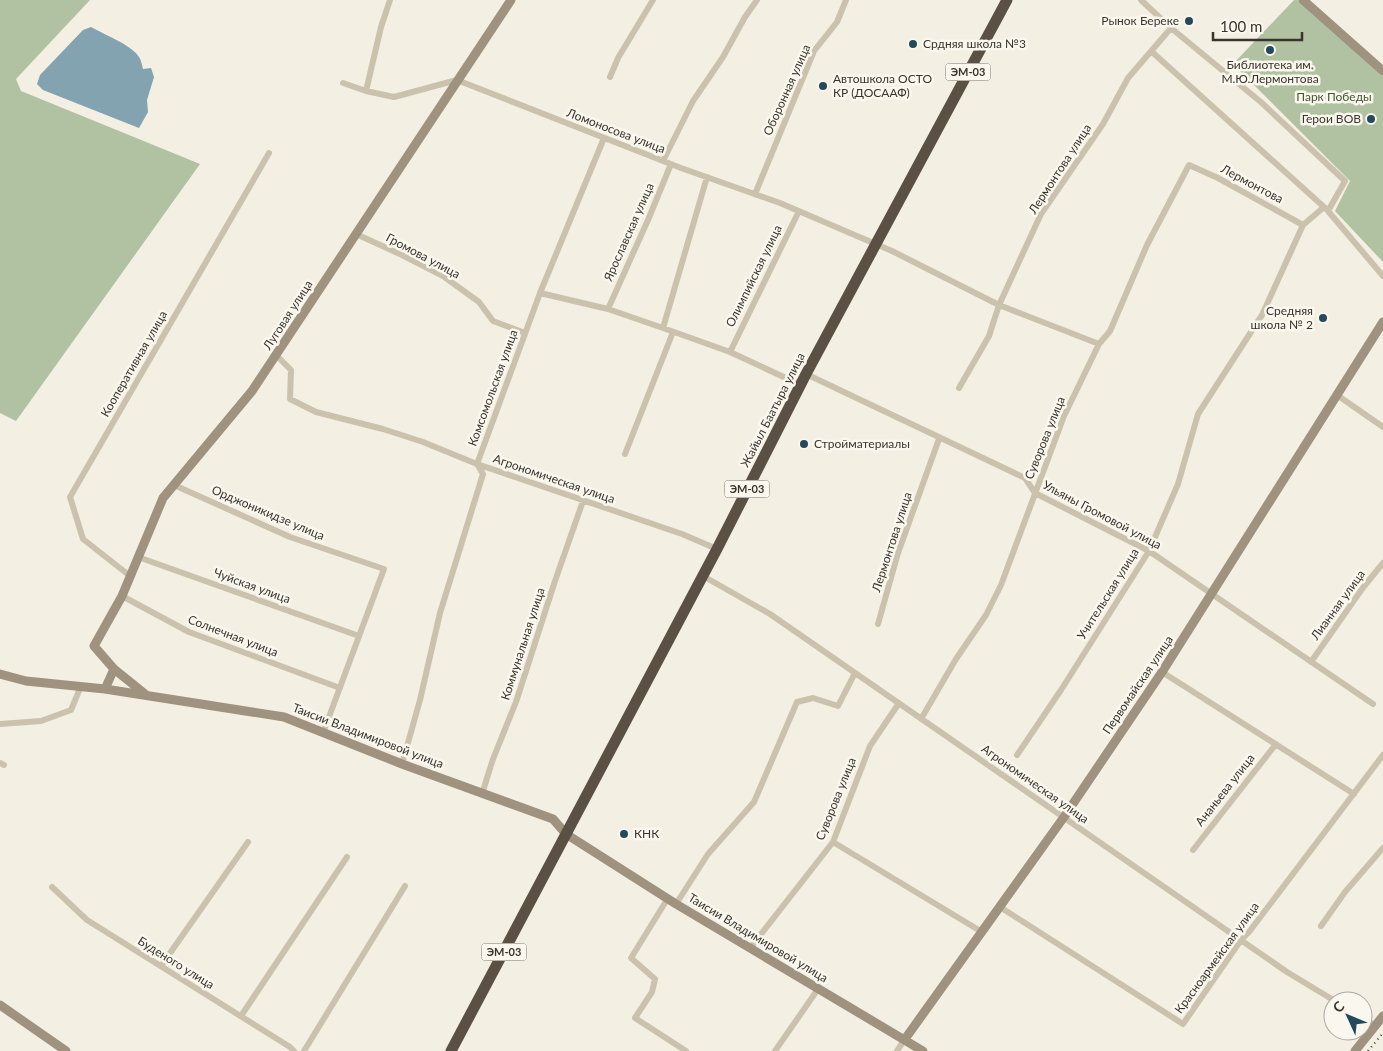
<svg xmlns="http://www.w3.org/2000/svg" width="1383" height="1051" viewBox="0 0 1383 1051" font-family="Lato,sans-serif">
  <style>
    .green { fill: #b0c2a2 }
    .water { fill: #82a3af }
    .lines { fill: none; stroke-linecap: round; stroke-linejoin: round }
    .street { stroke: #cbc2ae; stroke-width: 6 }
    .secondary { stroke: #9f927f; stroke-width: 9 }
    .highway { stroke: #5a5044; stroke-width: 11 }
    .rail { stroke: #3a342c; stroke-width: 2; stroke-dasharray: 1 4; stroke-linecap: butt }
    .poi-dot { fill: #234a5a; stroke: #faf7ef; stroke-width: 2 }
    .labels { text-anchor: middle; stroke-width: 5; stroke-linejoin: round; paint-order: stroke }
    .shield { fill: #faf7ef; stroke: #746e66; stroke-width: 1 }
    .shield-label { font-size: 11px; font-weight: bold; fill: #3a342c }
    .poi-label { font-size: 12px; fill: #3a342c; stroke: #faf7ef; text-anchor: start }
    .street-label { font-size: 12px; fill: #3a342c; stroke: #faf7ef }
    .park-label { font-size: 12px; fill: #405731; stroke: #faf7ef }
  </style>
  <rect width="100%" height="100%" fill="#f3efe2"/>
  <path class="green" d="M 0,0 L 90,0 L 16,79 L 21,91 L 200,164 L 16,421 L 0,413 Z
    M 1294,0 L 1298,0 L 1383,76 L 1383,262 L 1335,211 L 1350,181 L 1233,64 Z"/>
  <path class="water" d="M 91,27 C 103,34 132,45 139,57 C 141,60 142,65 143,69 L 151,68 L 154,77 L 147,100 L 148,112 L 139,128 L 43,90 L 37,84 L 40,75 L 83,30 Z"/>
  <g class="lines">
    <path class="street" d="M 1141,0 L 1171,28 L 1262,103 L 1345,181 L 1328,211 L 1383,276
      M 1151,51 L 1324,207
      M 610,77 L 618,58 L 653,0
      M 343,83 L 366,91 L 394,97 L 457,80 L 681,168 L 780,203 L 892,251 L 999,305 L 1099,344
      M 366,91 L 381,27 L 390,0
      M 663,161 L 693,101 L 723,57 L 745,17 L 757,0
      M 755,194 L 814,51 L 837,22 L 846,0
      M 356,234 L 402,255 L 443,276 L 479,302 L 493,321 L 525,333
      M 540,293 L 608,309 L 663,328 L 730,352 L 801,385
      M 608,309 L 648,220 L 671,164
      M 663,328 L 707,177
      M 730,352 L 799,211
      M 276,355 L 291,370 L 290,399 L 316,412 L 383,429 L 423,442 L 477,464 L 682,534 L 717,549
      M 806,374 L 1025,478 L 1035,493 L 1149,551 L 1373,704
      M 959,388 L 989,336 L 999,305 L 1041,214 L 1103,124 L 1128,78 L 1171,28
      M 1337,395 L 1383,427
      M 625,454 L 673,332
      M 174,485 L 290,537 L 384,569 L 323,733
      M 138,557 L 359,636
      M 130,576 L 83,539 L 70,497 L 269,153
      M 703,576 L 770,614 L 1287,972 L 1335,1001
      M 122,596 L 189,632 L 340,688
      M 878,624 L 898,553 L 939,439
      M 1311,662 L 1362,589 L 1383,563
      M 1162,672 L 1354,794
      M 921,719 L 956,659 L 986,615 L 1001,585 L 1064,416 L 1099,344 L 1110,331 L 1147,245 L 1189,165 L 1218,178 L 1303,225
      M 0,724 L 41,721 L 71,710 L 81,686
      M 1017,755 L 1061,690 L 1149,551 L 1178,484 L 1198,414 L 1262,315 L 1303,225 L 1324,207 L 1328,211
      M 0,763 L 4,765
      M 402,764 L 420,700 L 440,613 L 483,474 L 477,464 L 540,293 L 604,138
      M 482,794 L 493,759 L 516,702 L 555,581 L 583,501
      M 833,842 L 982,932
      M 1193,850 L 1276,744
      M 52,887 L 87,920 L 290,1047 L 294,1051
      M 668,898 L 631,958 L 655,979 L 652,992 L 635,1018 L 686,1051
      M 676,904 L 708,854 L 754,802 L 797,702 L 813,698 L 838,706 L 855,673
      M 1000,907 L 1183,1024 L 1241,940 L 1249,932 L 1383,755
      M 1321,926 L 1345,892 L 1383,848
      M 751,947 L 833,842 L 870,746 L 899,703
      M 161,966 L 248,842
      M 241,1016 L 347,857
      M 1363,1018 L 1376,1026
      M 304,1051 L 405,886
      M 775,1051 L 818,989
      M 897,1051 L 905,1039"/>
    <path class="secondary" d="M 1303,0 L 1383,71
      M 0,674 L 26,681 L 105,689 L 284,717 L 402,764 L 553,819 L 566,834 L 676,904 L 923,1051
      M 105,689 L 114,669
      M 145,694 L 114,669 L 94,646 L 122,596 L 163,498 L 252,391 L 511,0
      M 0,1005 L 66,1051
      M 905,1039 L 1064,817 L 1162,672 L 1383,322
      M 1355,1051 L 1383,1016"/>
    <path class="highway" d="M 451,1051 L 717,549 L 806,374 L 1007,0"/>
    <path class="rail" d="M 1368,1051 L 1383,1033"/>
  </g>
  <g class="poi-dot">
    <circle cx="1189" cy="21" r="5"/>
    <circle cx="913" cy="44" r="5"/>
    <circle cx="1270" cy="50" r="5"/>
    <circle cx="823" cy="86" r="5"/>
    <circle cx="1371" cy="119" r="5"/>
    <circle cx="1323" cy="318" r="5"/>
    <circle cx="804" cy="444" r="5"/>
    <circle cx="624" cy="834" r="5"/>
  </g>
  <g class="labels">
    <g class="shield">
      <rect x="945.5" y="63.5" width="45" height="17" rx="4"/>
      <rect x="724.5" y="480.5" width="45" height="17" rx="4"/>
      <rect x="481.5" y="943.5" width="45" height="17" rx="4"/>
    </g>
    <g class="shield-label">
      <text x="968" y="76">ЭМ-03</text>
      <text x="747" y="493">ЭМ-03</text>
      <text x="504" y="956">ЭМ-03</text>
    </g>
    <g class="poi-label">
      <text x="1179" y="25" text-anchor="end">Рынок Береке</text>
      <text x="923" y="48">Срдняя школа №3</text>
      <text x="1270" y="69" text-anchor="middle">Библиотека им.<tspan x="1270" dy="14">М.Ю.Лермонтова</tspan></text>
      <text x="833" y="83">Автошкола ОСТО<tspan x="833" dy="14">КР (ДОСААФ)</tspan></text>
      <text x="1361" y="123" text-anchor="end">Герои ВОВ</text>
      <text x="1313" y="315" text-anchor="end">Средняя<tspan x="1313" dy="14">школа № 2</tspan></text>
      <text x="814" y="448">Стройматериалы</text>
      <text x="634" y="838">КНК</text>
    </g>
    <g class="street-label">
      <text transform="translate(787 90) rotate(-66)" y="4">Оборонная улица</text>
      <text transform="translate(616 131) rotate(21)" y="4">Ломоносова улица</text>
      <text transform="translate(1060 169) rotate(-57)" y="4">Лермонтова улица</text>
      <text transform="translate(1252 184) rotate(28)" y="4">Лермонтова</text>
      <text transform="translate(629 232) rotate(-66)" y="4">Ярославская улица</text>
      <text transform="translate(423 256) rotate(28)" y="4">Громова улица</text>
      <text transform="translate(754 276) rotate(-64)" y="4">Олимпийская улица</text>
      <text transform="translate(288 315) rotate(-57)" y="4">Луговая улица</text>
      <text transform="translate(134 364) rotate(-60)" y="4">Кооперативная улица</text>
      <text transform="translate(493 388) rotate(-70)" y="4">Комсомольская улица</text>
      <text transform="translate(773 410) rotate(-63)" y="4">Жайыл Баатыра улица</text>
      <text transform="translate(1045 438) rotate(-68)" y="4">Суворова улица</text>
      <text transform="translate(554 479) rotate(19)" y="4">Агрономическая улица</text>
      <text transform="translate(268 513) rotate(23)" y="4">Орджоникидзе улица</text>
      <text transform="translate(1102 515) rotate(28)" y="4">Ульяны Громовой улица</text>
      <text transform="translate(892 542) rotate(-72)" y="4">Лермонтова улица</text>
      <text transform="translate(252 586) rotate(20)" y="4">Чуйская улица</text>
      <text transform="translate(1108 594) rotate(-58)" y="4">Учительская улица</text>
      <text transform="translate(1338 605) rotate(-54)" y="4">Лианная улица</text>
      <text transform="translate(233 636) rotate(21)" y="4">Солнечная улица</text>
      <text transform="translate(523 644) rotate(-72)" y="4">Коммунальная улица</text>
      <text transform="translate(1138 685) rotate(-56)" y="4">Первомайская улица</text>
      <text transform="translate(368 736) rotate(21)" y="4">Таисии Владимировой улица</text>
      <text transform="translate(1035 784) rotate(35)" y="4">Агрономическая улица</text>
      <text transform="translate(1225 790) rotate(-52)" y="4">Ананьева улица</text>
      <text transform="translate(836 799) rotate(-68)" y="4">Суворова улица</text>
      <text transform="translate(758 938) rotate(31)" y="4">Таисии Владимировой улица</text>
      <text transform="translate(1217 958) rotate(-54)" y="4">Красноармейская улица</text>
      <text transform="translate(176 963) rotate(32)" y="4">Буденого улица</text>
    </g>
    <g class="park-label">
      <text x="1334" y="101">Парк Победы</text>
    </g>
  </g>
  <g transform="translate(1348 1016) rotate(314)"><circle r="24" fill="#faf7ef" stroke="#ada9a1"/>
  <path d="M0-4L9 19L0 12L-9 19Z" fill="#234a5a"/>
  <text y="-8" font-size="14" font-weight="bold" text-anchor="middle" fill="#3a342c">С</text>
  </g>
  <path d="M1213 32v8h89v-8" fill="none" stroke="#3a342c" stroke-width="2.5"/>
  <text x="1220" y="32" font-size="15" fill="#3a342c" stroke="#faf7ef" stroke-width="4" paint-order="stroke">100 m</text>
</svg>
